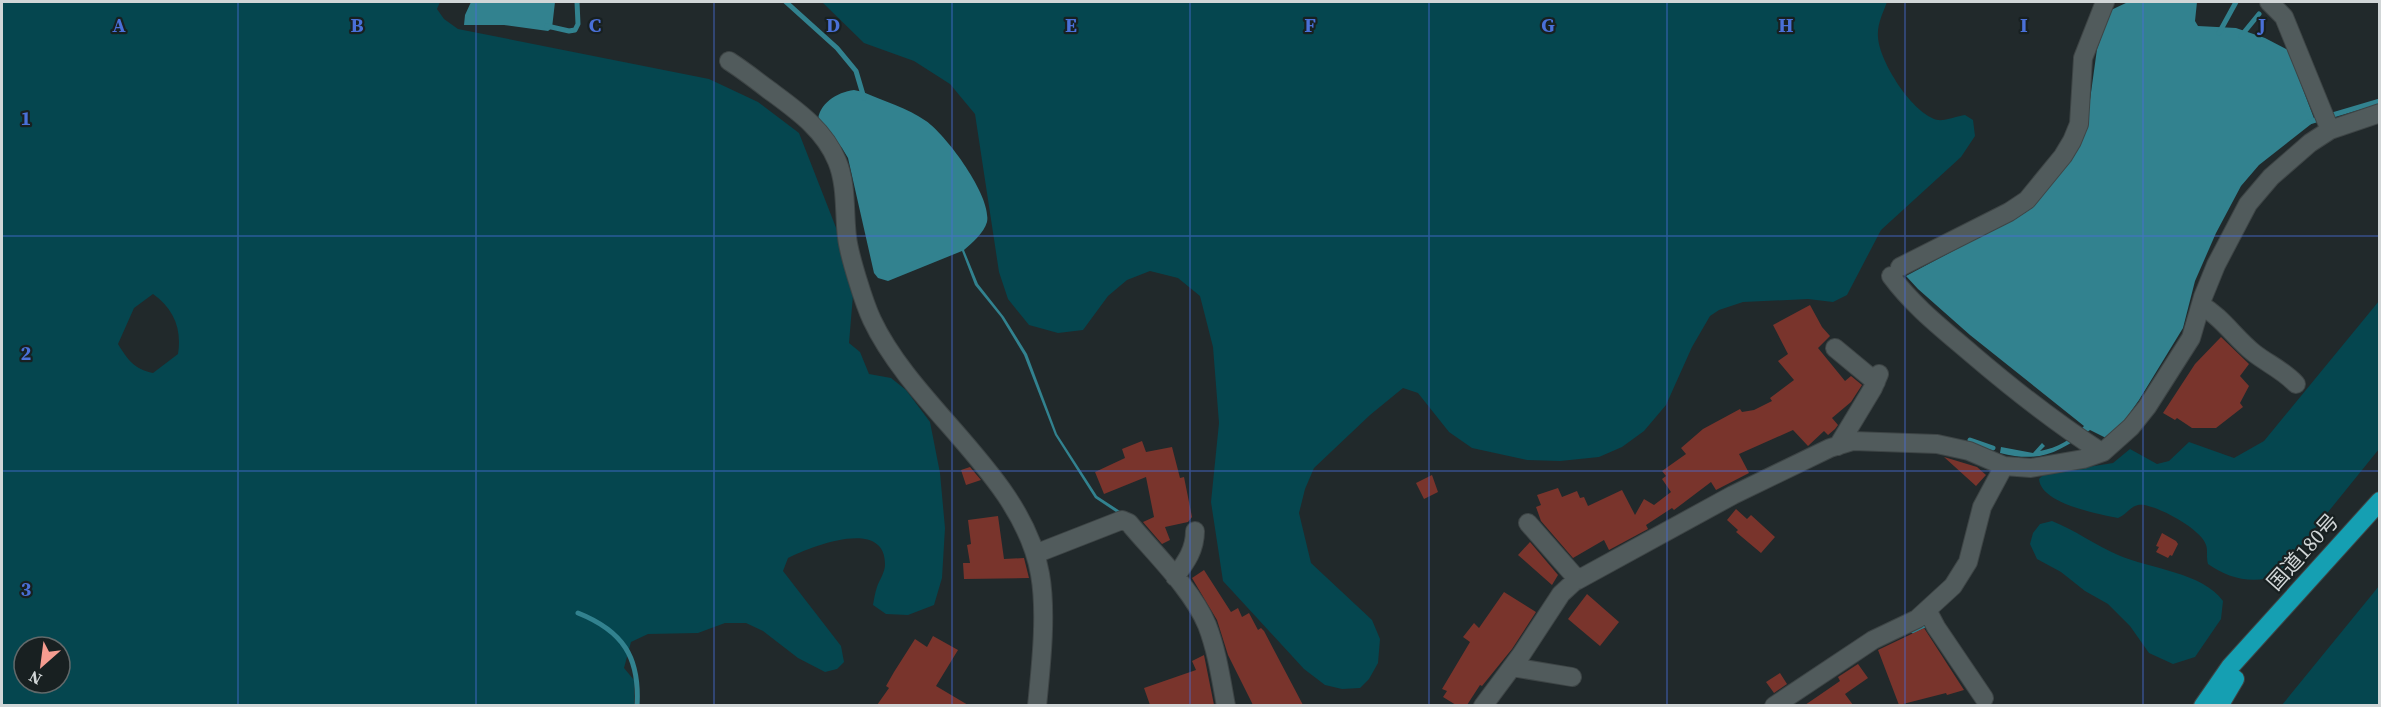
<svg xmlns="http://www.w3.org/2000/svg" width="2381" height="707" viewBox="0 0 2381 707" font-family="'Source Serif 4','Noto Sans JP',serif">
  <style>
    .green { fill: #05464f; fill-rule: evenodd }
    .water { fill: #32828f }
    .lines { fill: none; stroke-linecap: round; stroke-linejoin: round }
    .stream { stroke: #32828f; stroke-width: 5 }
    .building { fill: #79342c }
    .minor-casing { stroke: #3e4546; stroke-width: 20 }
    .highway-casing { stroke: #3e4546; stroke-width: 20 }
    .minor { stroke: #515b5c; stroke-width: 18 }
    .highway { stroke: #159fb2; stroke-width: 18 }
    .grid { fill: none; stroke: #4a70d8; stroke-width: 1.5; stroke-opacity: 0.55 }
    .labels { text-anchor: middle; stroke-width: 4.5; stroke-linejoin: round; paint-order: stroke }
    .street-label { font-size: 21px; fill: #d1d6d7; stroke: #182021 }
    .grid-label { font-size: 20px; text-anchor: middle; font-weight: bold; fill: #4a70d8; stroke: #182021; stroke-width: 4.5; stroke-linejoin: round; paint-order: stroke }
  </style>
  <rect width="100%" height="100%" fill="#21292b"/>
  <path class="green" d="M 2,2 L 440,2 L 437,9 L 444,19 L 458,29 L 709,79 L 758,102 L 799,133 L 842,243 L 854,283 L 849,343 L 860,352 L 869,374 L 891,378 L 906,390 L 930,422 L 940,473 L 945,528 L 942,578 L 934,605 L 908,615 L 886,614 L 873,605 C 874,599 875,593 877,587 C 879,581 885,572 885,565 C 886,516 810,547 788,558 L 783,571 L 841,646 L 844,662 L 837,669 L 825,672 L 798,658 L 763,631 L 746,623 L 725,623 L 698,633 L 648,634 L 631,642 L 624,668 L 634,680 L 634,705 L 2,705 ZM 153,294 C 174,309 182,329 178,354 L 153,373 C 134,369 128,360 118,344 L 134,308 ZM 24,647 L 60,647 L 60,683 L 24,683 Z
    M 822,2 L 1887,2 C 1883,13 1877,24 1878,37 C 1879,61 1913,115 1938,120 C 1945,121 1957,116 1965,115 L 1973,120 L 1975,136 L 1961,157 L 1881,230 L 1847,295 L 1833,302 L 1808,299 L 1743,302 L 1719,310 L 1710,316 L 1692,347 L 1666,405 L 1644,431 L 1622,447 L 1599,457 L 1560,461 L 1527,460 L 1472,448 L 1449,432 L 1418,393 L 1403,388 L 1370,415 L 1314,468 L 1305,489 L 1299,513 L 1311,563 L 1372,620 L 1380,639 L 1378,663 L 1369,679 L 1360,688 L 1342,689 L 1325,685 L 1304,669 L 1223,581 L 1211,502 L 1219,423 L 1213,347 L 1200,296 L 1178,278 L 1150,271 L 1127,280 L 1108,296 L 1083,330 L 1058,333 L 1029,325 L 1008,299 L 999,272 L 975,114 L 950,84 L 914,61 L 864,43 Z
    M 2379,301 L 2379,449 L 2278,574 C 2256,586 2227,578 2208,564 C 2206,557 2208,550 2206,545 C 2202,529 2152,502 2138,505 C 2131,506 2126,515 2118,518 C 2099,514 2041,504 2039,479 L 2044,474 L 2113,463 L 2130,449 L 2157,464 L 2169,461 L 2189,442 L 2234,458 L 2264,441 Z
    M 2052,521 C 2075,530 2095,545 2118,555 C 2150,569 2202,572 2223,601 L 2221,619 L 2195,657 L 2173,664 L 2149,653 L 2130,626 L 2108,604 L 2085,591 L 2061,572 L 2037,559 L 2030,544 L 2033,533 L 2040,524 Z
    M 2379,586 L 2379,705 L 2282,705 Z"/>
  <path class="water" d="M 471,2 L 555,2 L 552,28 L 548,31 L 504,25 L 464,25 L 465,15 Z
    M 2128,2 L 2197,2 L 2195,21 L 2198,26 L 2236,28 L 2265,38 L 2288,50 L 2315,121 L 2259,165 L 2241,186 L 2216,233 L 2195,281 L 2183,328 L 2139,400 L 2122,424 L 2106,438 L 2090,430 C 2058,453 2040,463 2000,453 L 2001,447 L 2033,453 L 2042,443 L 2045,446 L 2040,451 C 2057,448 2073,439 2084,426 L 1970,335 L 1918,289 L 1906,276 L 2026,212 L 2074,156 L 2086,129 L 2097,49 L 2111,10 Z
    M 854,90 L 863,92 C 883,101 908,108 926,121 C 946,135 992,196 987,222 C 984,233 972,243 964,250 L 978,284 L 1004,317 L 1027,354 L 1057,434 L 1097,496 L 1120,511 L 1119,514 L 1095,498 L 1055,435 L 1024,355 L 1001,317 L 975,285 L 962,251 L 888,281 L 878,278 L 874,273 L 848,158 L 842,148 L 818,122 C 818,104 837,92 854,90 Z"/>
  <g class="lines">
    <path class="stream" d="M 786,2 L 837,48 L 856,71 L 864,98
      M 547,26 L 569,31 L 575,30 L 578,24 L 577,2
      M 2219,33 L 2236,2
      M 2241,36 L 2259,14
      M 2309,122 L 2380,101
      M 1970,440 L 1993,448
      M 578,613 C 623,631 640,657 637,706
      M 1913,631 L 1927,624"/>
  </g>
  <path class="building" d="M 1810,305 L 1822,327 L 1830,336 L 1818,348 L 1845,381 L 1851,376 L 1862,385 L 1851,402 L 1832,418 L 1838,425 L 1835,429 L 1828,435 L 1824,431 L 1808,446 L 1793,430 L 1739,454 L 1749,473 L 1716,490 L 1711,482 L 1674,510 L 1672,508 L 1646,525 L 1648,529 L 1609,550 L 1604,540 L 1573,558 L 1541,521 L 1536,507 L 1541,505 L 1537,495 L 1558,488 L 1562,497 L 1577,491 L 1580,498 L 1584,497 L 1588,506 L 1622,490 L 1635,515 L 1644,499 L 1654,505 L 1671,492 L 1662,479 L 1666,476 L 1662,471 L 1686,454 L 1681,448 L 1703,429 L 1740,409 L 1742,412 L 1754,410 L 1772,401 L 1770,398 L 1794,380 L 1778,361 L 1788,354 L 1773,325 Z
    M 2221,337 L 2249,364 L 2240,376 L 2249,386 L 2240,403 L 2243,407 L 2216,428 L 2192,428 L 2177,418 L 2175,420 L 2163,413 L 2195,364 Z
    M 1142,441 L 1146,452 L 1172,447 L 1180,478 L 1184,477 L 1192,517 L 1188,522 L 1165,527 L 1170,540 L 1162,544 L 1143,522 L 1154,517 L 1146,477 L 1104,494 L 1095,472 L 1125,458 L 1122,449 Z
    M 1944,457 L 1977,467 L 1986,475 L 1976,486 Z
    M 970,467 L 981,480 L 966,485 L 961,470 Z
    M 1432,475 L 1438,492 L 1424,499 L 1416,483 Z
    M 1736,509 L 1747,519 L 1751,515 L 1775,537 L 1761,553 L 1736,532 L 1738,530 L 1727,520 Z
    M 998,516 L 1004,559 L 1024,558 L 1029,578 L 964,579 L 963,563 L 970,563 L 967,545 L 971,544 L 968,520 Z
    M 2162,533 L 2176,541 L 2178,544 L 2172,556 L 2170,555 L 2168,558 L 2156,552 L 2159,547 L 2156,546 Z
    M 1530,542 L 1558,575 L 1552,585 L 1518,555 Z
    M 1204,570 L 1231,612 L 1238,608 L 1242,617 L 1249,613 L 1258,630 L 1261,628 L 1264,631 L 1303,705 L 1253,705 L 1228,655 L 1217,620 L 1192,578 Z
    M 1504,592 L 1536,612 L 1512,649 L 1482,686 L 1480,685 L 1467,705 L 1456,705 L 1443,697 L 1447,691 L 1442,689 L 1470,642 L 1463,637 L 1474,623 L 1479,628 Z
    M 1587,594 L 1619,622 L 1600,646 L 1568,619 Z
    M 1924,628 L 1964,690 L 1947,695 L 1946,693 L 1899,705 L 1878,650 Z
    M 933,636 L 958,650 L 936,686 L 968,705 L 877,705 L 889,688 L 886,686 L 894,672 L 915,639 L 927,647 Z
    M 1204,655 L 1214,705 L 1150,705 L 1144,688 L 1196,670 L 1192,661 Z
    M 1858,664 L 1868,678 L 1845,694 L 1853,705 L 1805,705 L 1840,681 L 1838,677 Z
    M 1780,673 L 1787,684 L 1774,693 L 1766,682 Z"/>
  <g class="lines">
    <g class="minor-casing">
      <path id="minor" d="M 2269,2 L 2284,17 L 2330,130
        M 729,61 C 743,70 756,80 769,90 C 796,110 824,129 837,161 C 847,185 844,213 847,237 C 849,255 864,303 872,320 C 914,409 1023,476 1040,574 C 1047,613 1041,666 1037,706
        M 1900,267 L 2009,212 L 2027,200 L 2063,156 L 2072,141 L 2079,124 L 2083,58 L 2105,2
        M 1891,276 C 1914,307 1944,330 1973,355 C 2014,390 2056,423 2101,452
        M 2201,305 C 2222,317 2235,338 2254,353 C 2268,364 2283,370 2296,384
        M 1835,348 L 1876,382
        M 1838,446 L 1873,388 L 1879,374
        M 1528,523 L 1578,580
        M 1035,554 L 1122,520 L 1129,523 C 1154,553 1192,589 1207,625 C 1217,651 1221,679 1226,706
        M 1175,577 C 1186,562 1195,550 1195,531
        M 1927,610 L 1936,627 L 1984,698
        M 1512,667 L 1572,677
        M 1483,706 L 1521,655 L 1561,594 L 1574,582 L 1733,495 L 1830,448 L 1853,441 L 1937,444 L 1969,451 L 2004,466 L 2031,468 L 2083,459 L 2103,452 L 2131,427 L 2147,407 L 2191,338 L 2203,297 L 2216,265 L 2248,204 L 2271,177 L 2310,143 L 2330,130 L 2380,113
        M 1774,706 L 1873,640 L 1917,619 L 1953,586 L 1968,562 L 1982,507 L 2004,466"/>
    </g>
    <g class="highway-casing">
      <path id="highway" d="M 2203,706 L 2230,667 L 2380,501
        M 2219,706 L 2235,679"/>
    </g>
    <use href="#minor" class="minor"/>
    <use href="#highway" class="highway"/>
  </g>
  <path class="grid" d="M 238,2 L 238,706M 476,2 L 476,706M 714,2 L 714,706M 952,2 L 952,706M 1190,2 L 1190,706M 1429,2 L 1429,706M 1667,2 L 1667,706M 1905,2 L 1905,706M 2143,2 L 2143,706M 2,236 L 2380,236M 2,471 L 2380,471"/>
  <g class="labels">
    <g class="street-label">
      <text transform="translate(2303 552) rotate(-48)" y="7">国道180号</text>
    </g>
  </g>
  <g class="grid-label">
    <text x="119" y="32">A</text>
    <text x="357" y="32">B</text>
    <text x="595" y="32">C</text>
    <text x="833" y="32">D</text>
    <text x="1071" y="32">E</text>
    <text x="1310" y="32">F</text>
    <text x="1548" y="32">G</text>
    <text x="1786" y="32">H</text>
    <text x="2024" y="32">I</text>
    <text x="2262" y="32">J</text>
    <text x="26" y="125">1</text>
    <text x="26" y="360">2</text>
    <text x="26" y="596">3</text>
  </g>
  <rect width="2381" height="707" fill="none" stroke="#d1d6d7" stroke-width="6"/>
  <g transform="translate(42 665) rotate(208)"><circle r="28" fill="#182021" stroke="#62696a" stroke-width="1.5"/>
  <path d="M0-4.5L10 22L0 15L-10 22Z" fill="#f59c90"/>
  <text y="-9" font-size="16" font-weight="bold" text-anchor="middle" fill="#d1d6d7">N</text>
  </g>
</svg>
